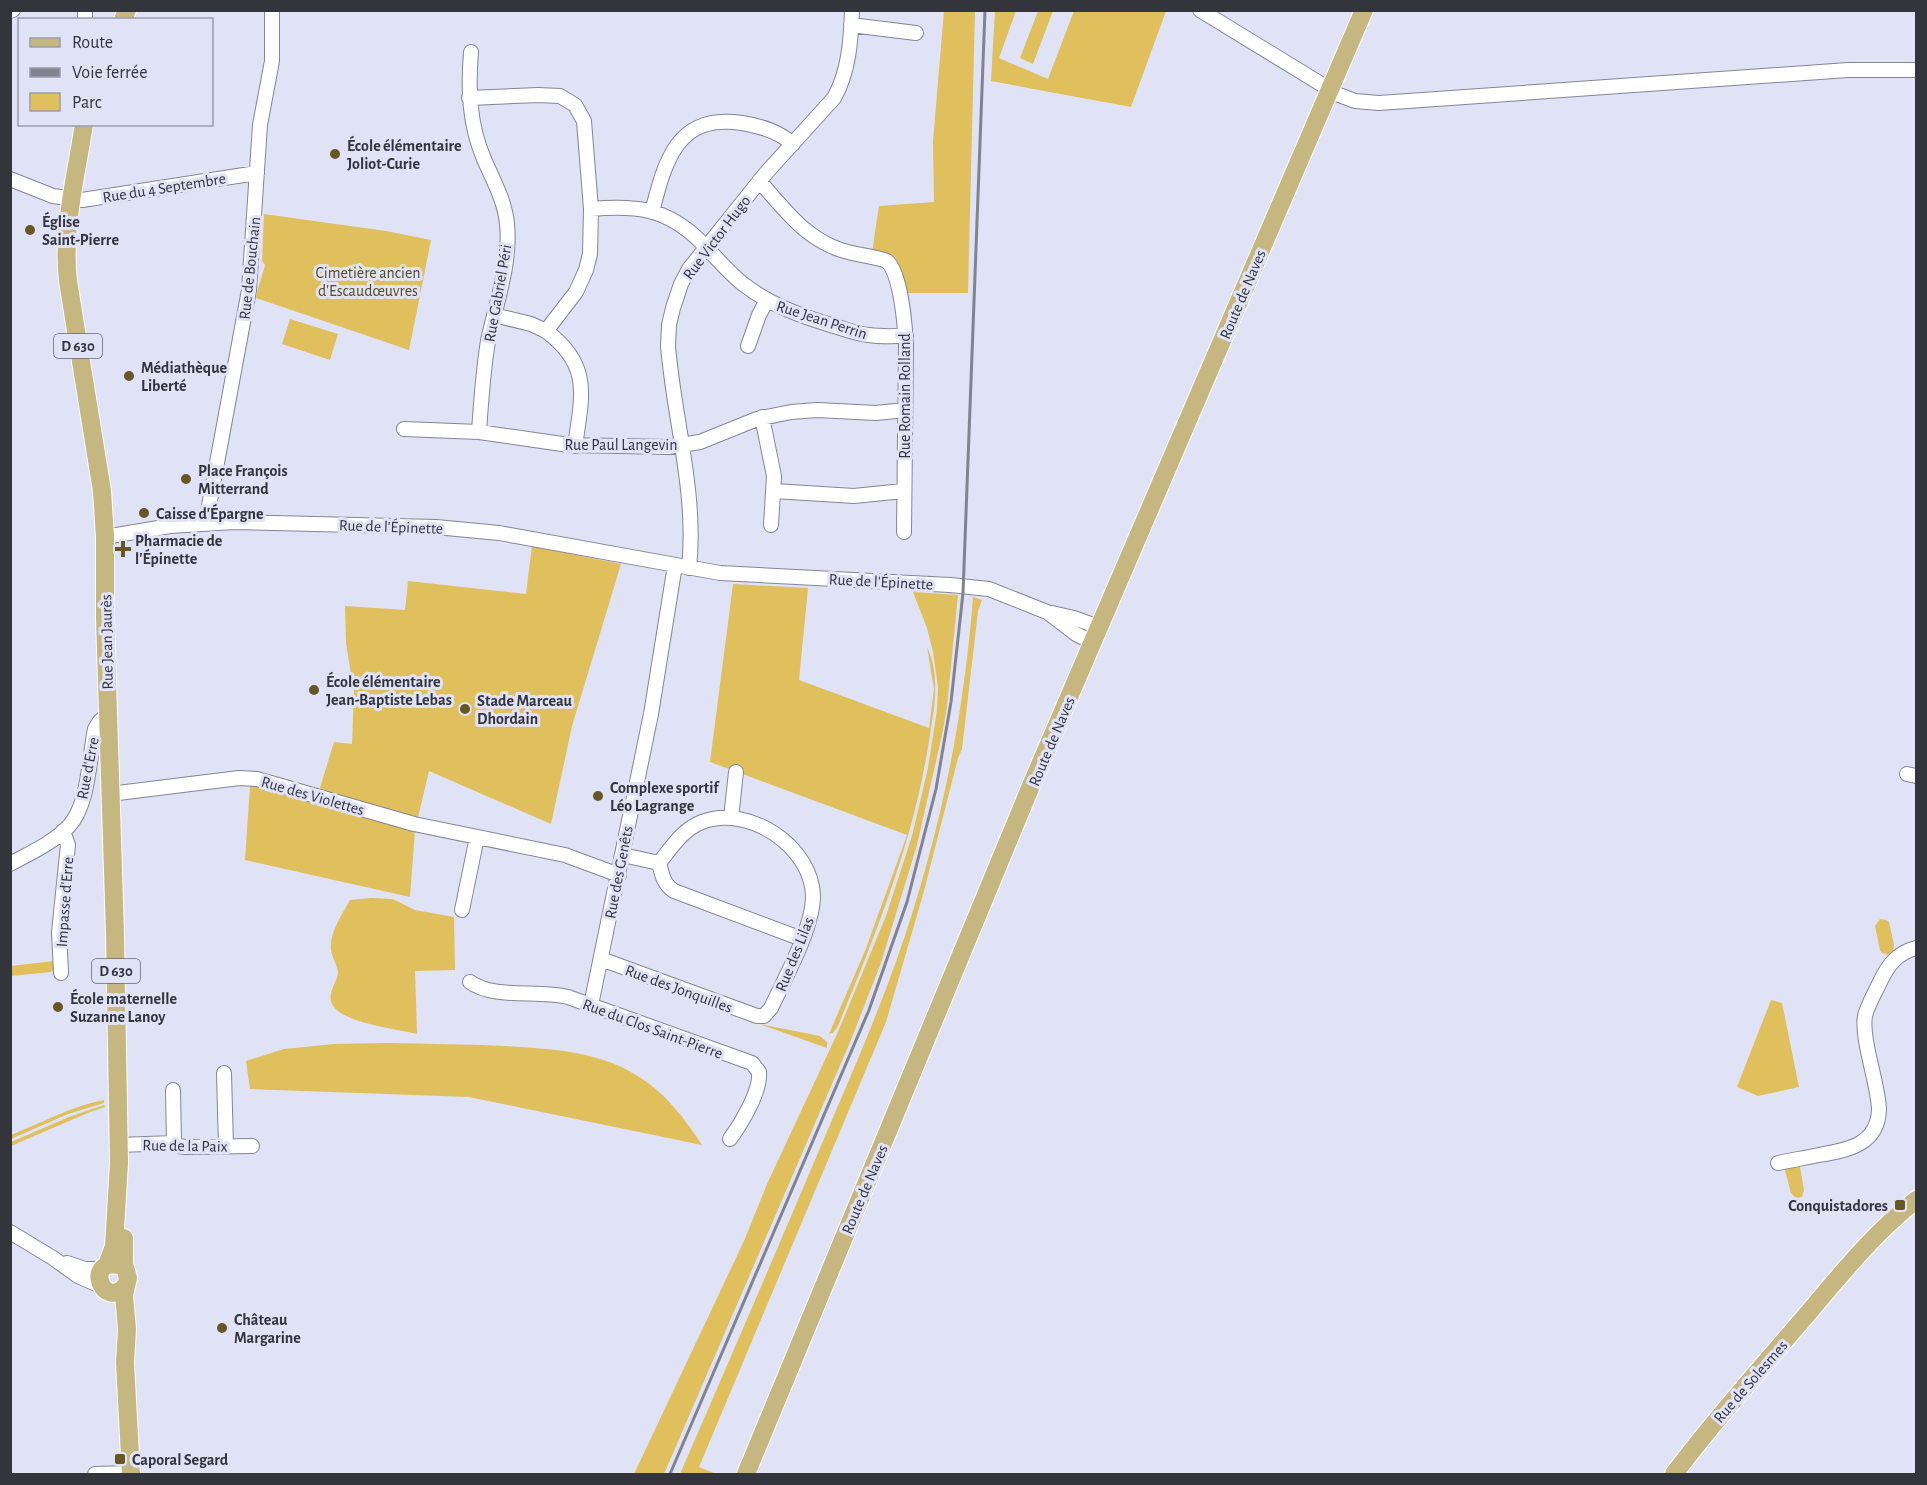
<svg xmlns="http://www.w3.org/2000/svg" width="1927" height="1485" viewBox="0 0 1927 1485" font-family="'Alegreya Sans',sans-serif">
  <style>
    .green { fill: #dfc05d }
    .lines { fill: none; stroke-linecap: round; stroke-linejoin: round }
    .minor-casing { stroke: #838597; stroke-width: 16 }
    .major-casing { stroke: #fff; stroke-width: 20 }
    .minor { stroke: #fff; stroke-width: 14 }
    .major { stroke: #c6b680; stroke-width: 18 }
    .rail { stroke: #818390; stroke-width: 3 }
    .poi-dot { fill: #675724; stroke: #e0e2f6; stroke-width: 2 }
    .labels { text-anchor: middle; stroke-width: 6; stroke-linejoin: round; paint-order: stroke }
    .shield { fill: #e0e2f6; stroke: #676874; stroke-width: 1.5 }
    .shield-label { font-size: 15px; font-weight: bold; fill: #33343c }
    .poi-label { font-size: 16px; font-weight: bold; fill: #33343c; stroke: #e0e2f6; text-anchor: start }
    .street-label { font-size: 16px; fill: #33343c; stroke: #e0e2f6 }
    .park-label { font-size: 16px; fill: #584b1f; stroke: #e0e2f6 }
  </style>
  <rect width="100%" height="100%" fill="#e0e2f6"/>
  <path class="green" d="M 944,11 L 975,11 L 968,293 L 905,293 C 900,267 900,257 872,253 L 879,206 L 934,202 L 933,141 Z
    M 995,11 L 1016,11 L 999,58 L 1048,79 L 1074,11 L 1166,11 L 1131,107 L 991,81 Z
    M 1038,11 L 1053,11 L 1033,64 L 1020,58 Z
    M 264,214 L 386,231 L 431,240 L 409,350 L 256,298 C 258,286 262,277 265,265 L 262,261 Z
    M 290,319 L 338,334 L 330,360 L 282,344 Z
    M 532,546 L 621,564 L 572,726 L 551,824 L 429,771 L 415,830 L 410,897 L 245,860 L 250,786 L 262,786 L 316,801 L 334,742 L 352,744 L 354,692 L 346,643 L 345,606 L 405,610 L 408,581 L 526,594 Z
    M 733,584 L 808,588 L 799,680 L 929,728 L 934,689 L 927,647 C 941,676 934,710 929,741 C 913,843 877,931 838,1026 L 833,1033 L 829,1034 L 865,951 L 907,835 L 710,762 Z
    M 913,592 L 958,595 L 947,707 L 942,735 L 917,845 L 881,963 L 851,1040 L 664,1474 L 634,1474 L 744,1241 L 767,1184 L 838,1032 L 886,916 L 912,836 L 928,768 L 937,710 L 938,687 L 933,652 L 927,628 Z
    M 973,597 L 982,600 L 978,611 L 962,749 L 958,758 L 924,891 L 886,1022 L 699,1467 L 716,1474 L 680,1474 C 727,1366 774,1257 820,1148 C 854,1068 890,988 915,904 C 946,804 965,702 973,597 Z
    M 371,898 L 393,899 L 415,910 L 454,917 L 455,970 L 415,971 L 417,1034 C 397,1029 341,1023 332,1004 C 327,992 337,983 338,973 C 338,966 332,958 331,950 C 329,933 342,915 350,900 Z
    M 1880,919 L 1886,920 L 1889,922 L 1894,945 L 1893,952 L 1888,955 L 1882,953 L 1880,950 L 1875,926 Z
    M 54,961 L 55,969 L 51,972 L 11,976 L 10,966 Z
    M 1771,1000 L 1782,1003 L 1799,1087 L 1758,1096 L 1737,1087 Z
    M 759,1024 L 820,1036 L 827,1042 L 827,1048 Z
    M 386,1043 C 426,1044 465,1044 505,1046 C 552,1049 601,1051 641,1078 C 667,1095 685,1119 702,1145 L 469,1097 L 250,1089 L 246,1061 L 284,1049 L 334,1044 Z
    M 104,1100 L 104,1103 L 68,1114 L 11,1139 L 11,1135 C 41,1123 72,1106 104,1100 Z
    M 104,1105 L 105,1107 L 90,1112 L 11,1146 L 11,1142 L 69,1117 Z
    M 1797,1165 L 1800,1167 L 1804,1190 L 1802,1197 L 1796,1198 L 1791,1193 L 1785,1170 L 1787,1167 Z"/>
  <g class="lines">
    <g class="minor-casing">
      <path id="minor" d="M 1200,10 L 1339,95 L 1355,101 L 1379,103 L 1848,70 L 1916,70
        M 10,11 L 13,10
        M 85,20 L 85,10
        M 851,25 L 916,33
        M 471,52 C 468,89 469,124 484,159 C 493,180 505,201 507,224 C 511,263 496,303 488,341 C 483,371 481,402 479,432
        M 469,98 L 538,95 L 560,96 L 575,105 L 584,121 L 591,209 L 590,254 L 586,270 L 576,292 L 546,331 C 592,365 582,396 575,446
        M 10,179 L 53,196 L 82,200 L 257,173
        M 759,181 C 785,209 803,237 841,250 C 856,255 873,256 887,261 C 901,274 905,326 906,345 L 904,532
        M 591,209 C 636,205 667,208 701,242 C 715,256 727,271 743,284 C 770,305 801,316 834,326 C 845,329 857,334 869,335 C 881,337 894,336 906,336
        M 652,212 C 665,161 677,113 742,123 C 761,126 778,131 793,144
        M 494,315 L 531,324 L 546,331
        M 748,346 L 759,315 L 767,300
        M 762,417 L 774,476 L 771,525
        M 404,429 L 479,432 L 569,445 L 668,447 L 700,442 L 757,419 L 791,412 L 817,410 L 876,413 L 905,410
        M 774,491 L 854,496 L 903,491
        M 206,522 L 249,290 L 260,125 L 272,61 L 272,10
        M 105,537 L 170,526 L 234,522 L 436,527 L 499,533 L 720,573 L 950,585 L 989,589 L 1047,612 L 1076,634 L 1092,642
        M 689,568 C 697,494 674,419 668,346 L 669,325 L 673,308 L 681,284 L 689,269 L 766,173 L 834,98 C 849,72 851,39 852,10
        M 1052,613 L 1074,618 L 1099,627
        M 1907,774 L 1916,776
        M 110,794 L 239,778 L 257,779 L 414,824 L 565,855 L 619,875
        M 731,818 L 736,772
        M 623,855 L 659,863
        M 659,863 C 662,874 663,884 674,891 L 802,939
        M 10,864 C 30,853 53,843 69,826 C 89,804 89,758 95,729 L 100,721 L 108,715
        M 462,910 L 477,837
        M 601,959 L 757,1016 L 764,1016 L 771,1008 C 785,978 813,928 813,896 C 812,847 749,804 702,822 C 683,829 672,847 659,863
        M 61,973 L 59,932 L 68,845 L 63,831
        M 470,982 C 496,1000 537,989 568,997 L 752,1063 L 759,1072 C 761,1091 741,1124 730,1139
        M 591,1005 L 651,714 L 675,565
        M 224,1073 L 226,1147
        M 173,1090 L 174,1143
        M 118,1145 L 174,1143 L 179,1146 L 185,1147 L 252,1146
        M 1778,1163 C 1792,1160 1805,1158 1819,1155 C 1848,1150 1878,1145 1879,1109 C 1878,1083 1861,1039 1865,1016 C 1868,1004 1875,993 1880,982 C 1888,965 1897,953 1916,948
        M 10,1232 L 53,1258 L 78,1276 L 103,1287
        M 67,1263 L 85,1269 L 103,1269
        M 95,1474 L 130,1473"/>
    </g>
    <g class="major-casing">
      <path id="major" d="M 123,20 L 127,10
        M 84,124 C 76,177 62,228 68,281 L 102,491 L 105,537 L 105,618 L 115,934 L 119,1163 L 114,1246 L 107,1265
        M 124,1238 L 124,1264 L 128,1278 L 124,1295 L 127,1329 L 125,1363 L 131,1474
        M 118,1265 C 84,1259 103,1312 126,1285
        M 746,1474 L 1033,781 L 1364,10
        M 1674,1474 C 1712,1423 1755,1375 1797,1326 C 1835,1282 1870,1236 1916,1200"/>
    </g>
    <use href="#minor" class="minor"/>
    <use href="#major" class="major"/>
    <path class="rail" d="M 670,1474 L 869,1010 L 907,902 L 936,789 L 951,702 L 963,593 L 985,10"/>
  </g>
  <g class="poi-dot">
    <circle cx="335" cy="154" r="6"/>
    <circle cx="30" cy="230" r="6"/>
    <circle cx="129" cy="376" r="6"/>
    <circle cx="186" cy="479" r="6"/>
    <circle cx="144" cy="513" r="6"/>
    <path d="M120 540h6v6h6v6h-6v6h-6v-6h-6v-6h6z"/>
    <circle cx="314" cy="690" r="6"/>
    <circle cx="465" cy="709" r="6"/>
    <circle cx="598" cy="796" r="6"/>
    <circle cx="58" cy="1007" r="6"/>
    <rect x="1894" y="1199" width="12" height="12" rx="3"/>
    <circle cx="222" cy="1328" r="6"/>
    <rect x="114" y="1453" width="12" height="12" rx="3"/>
  </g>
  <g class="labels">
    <g class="shield">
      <rect x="54" y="334" width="48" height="24" rx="4.5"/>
      <rect x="92" y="959" width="48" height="24" rx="4.5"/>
    </g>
    <g class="shield-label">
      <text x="78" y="351">D 630</text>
      <text x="116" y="976">D 630</text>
    </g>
    <g class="poi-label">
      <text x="347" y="151">École élémentaire<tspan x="347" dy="18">Joliot-Curie</tspan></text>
      <text x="42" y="227">Église<tspan x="42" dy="18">Saint-Pierre</tspan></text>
      <text x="141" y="373">Médiathèque<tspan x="141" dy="18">Liberté</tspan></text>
      <text x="198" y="476">Place François<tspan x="198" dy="18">Mitterrand</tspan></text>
      <text x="156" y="519">Caisse d'Épargne</text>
      <text x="135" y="546">Pharmacie de<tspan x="135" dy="18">l'Épinette</tspan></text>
      <text x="326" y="687">École élémentaire<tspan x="326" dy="18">Jean-Baptiste Lebas</tspan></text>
      <text x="477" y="706">Stade Marceau<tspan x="477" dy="18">Dhordain</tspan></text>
      <text x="610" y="793">Complexe sportif<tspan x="610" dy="18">Léo Lagrange</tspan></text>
      <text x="70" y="1004">École maternelle<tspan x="70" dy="18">Suzanne Lanoy</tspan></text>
      <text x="1888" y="1211" text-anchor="end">Conquistadores</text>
      <text x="234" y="1325">Château<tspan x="234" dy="18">Margarine</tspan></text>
      <text x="132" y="1465">Caporal Segard</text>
    </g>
    <g class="street-label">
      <text transform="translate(164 187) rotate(-9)" y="6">Rue du 4 Septembre</text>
      <text transform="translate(716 237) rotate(-53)" y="6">Rue Victor Hugo</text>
      <text transform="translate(249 268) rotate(-84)" y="6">Rue de Bouchain</text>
      <text transform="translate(497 293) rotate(-80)" y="6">Rue Gabriel Péri</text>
      <text transform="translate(1242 294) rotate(-67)" y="6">Route de Naves</text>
      <text transform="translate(822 319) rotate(18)" y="6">Rue Jean Perrin</text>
      <text transform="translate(904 396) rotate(-90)" y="6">Rue Romain Rolland</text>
      <text x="621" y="450">Rue Paul Langevin</text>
      <text transform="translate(391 526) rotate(2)" y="6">Rue de l'Épinette</text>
      <text transform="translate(881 581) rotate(3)" y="6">Rue de l'Épinette</text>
      <text transform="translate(106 642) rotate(-91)" y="6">Rue Jean Jaurès</text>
      <text transform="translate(1051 741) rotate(-67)" y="6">Route de Naves</text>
      <text transform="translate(87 768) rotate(-79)" y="6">Rue d'Erre</text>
      <text transform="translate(313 795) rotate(16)" y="6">Rue des Violettes</text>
      <text transform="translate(618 872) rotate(-79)" y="6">Rue des Genêts</text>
      <text transform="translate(64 902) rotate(-86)" y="6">Impasse d'Erre</text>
      <text transform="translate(794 954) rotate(-68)" y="6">Rue des Lilas</text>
      <text transform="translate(679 988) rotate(20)" y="6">Rue des Jonquilles</text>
      <text transform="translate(653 1028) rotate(20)" y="6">Rue du Clos Saint-Pierre</text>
      <text transform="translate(185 1145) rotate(1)" y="6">Rue de la Paix</text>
      <text transform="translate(864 1189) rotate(-67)" y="6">Route de Naves</text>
      <text transform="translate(1750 1381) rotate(-49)" y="6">Rue de Solesmes</text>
    </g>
    <g class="park-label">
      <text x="368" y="278">Cimetière ancien<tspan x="368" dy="18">d'Escaudœuvres</tspan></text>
    </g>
  </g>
  <rect width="1927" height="1485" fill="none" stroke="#33343c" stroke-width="24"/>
  <rect x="18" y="18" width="195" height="108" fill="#e0e2f6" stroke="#9b9cac" stroke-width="1.5"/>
  <rect x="30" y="38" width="30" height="9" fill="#c6b680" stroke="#9b9cac" stroke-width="1.5"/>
  <text x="72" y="48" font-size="18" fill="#33343c">Route</text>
  <rect x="30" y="68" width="30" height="9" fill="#818390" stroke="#9b9cac" stroke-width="1.5"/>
  <text x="72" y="78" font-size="18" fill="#33343c">Voie ferrée</text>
  <rect x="30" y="93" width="30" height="18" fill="#dfc05d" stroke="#9b9cac" stroke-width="1.5"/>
  <text x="72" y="108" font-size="18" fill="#33343c">Parc</text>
</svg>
